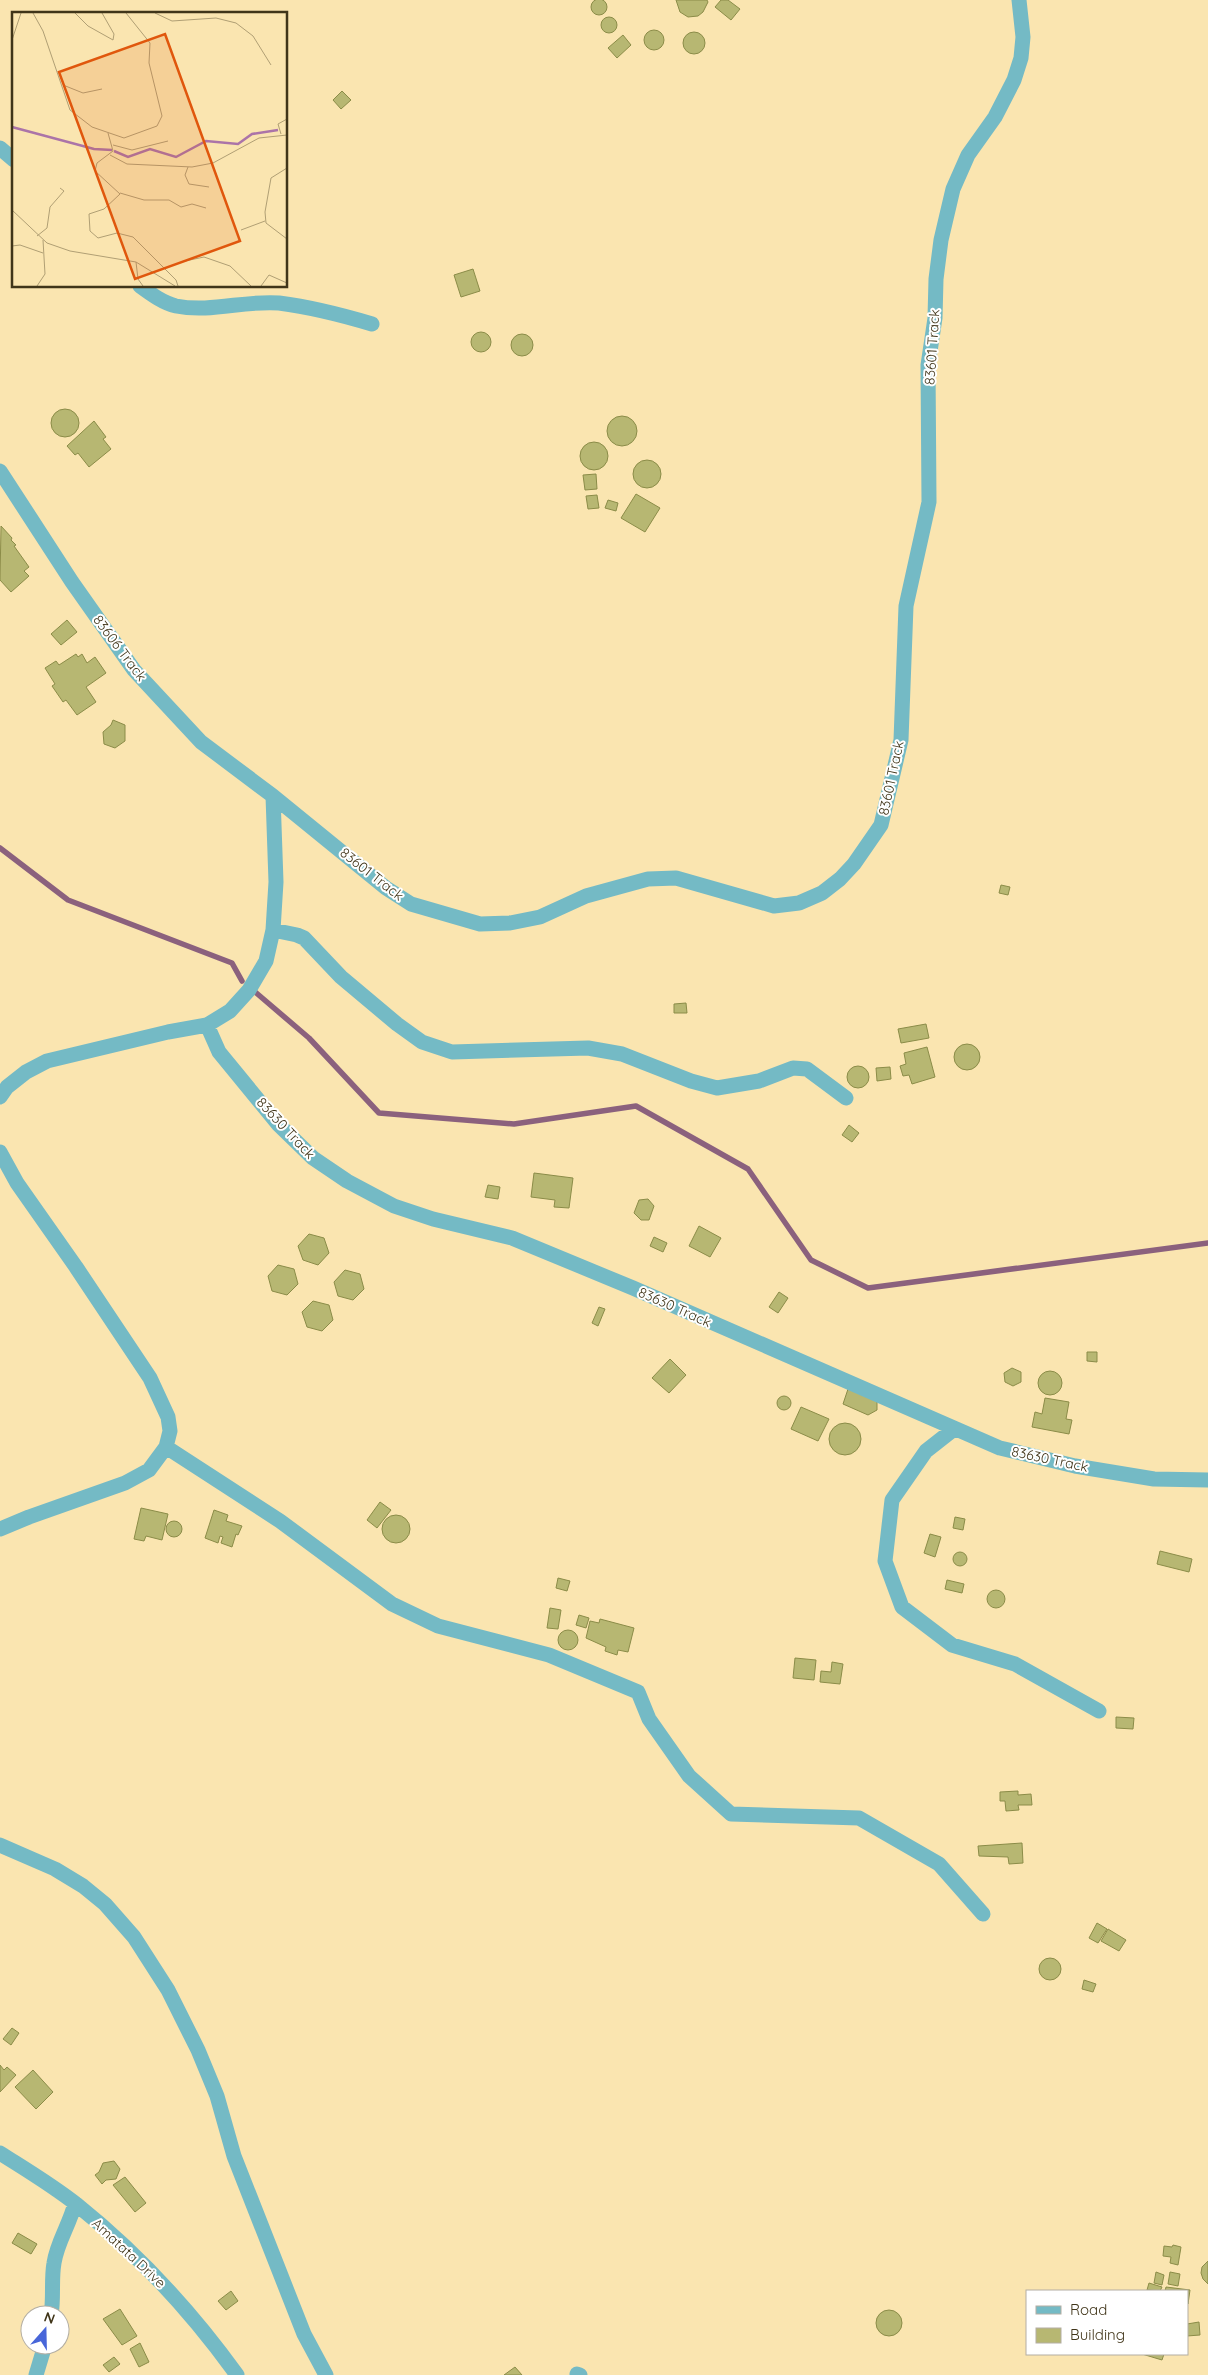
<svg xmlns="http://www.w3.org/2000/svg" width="1208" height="2375" viewBox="0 0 1208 2375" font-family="Quicksand,sans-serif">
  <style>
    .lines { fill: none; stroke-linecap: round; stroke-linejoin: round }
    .stream { stroke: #8b617d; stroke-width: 5.5 }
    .building { fill: #b7b772; stroke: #8b8c48 }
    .minor { stroke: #74bac5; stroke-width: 15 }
    .labels { text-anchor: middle; stroke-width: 4; stroke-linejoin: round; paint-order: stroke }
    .street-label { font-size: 14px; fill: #403519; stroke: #fff }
    .inset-river { fill: none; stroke: #ab74a8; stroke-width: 2.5 }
    .inset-road { fill: none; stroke: #b09f74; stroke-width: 1 }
    .view { fill: #e0570d; fill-opacity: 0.15; stroke: #e0570d; stroke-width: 2.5 }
    .inset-edge { fill: none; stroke: #403519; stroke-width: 2.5 }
  </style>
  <rect width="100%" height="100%" fill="#fae5b0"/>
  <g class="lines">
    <path class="stream" d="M 0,848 L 68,900 L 232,963 L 242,981
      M 254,991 L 309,1038 L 379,1113 L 514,1124 L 636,1106 L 748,1169 L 811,1260 L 868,1288 L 1208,1243"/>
  </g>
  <path class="building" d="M591 7a8 8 0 1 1 16 0a8 8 0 1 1-16 0Z
    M 676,0 L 707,0 L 708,2 L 703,12 L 698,16 L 688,17 L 680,12 Z
    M 721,0 L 728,0 L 740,9 L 731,20 L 715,7 Z
    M601 25a8 8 0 1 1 16 0a8 8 0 1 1-16 0Z
    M644 40a10 10 0 1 1 20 0a10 10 0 1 1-20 0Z
    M683 43a11 11 0 1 1 22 0a11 11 0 1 1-22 0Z
    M 623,35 L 631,45 L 617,58 L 608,48 Z
    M 342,91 L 351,100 L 341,109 L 333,100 Z
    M 473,269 L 480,291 L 461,297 L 454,275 Z
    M471 342a10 10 0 1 1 20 0a10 10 0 1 1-20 0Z
    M511 345a11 11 0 1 1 22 0a11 11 0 1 1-22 0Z
    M51 423a14 14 0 1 1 28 0a14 14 0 1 1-28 0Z
    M607 431a15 15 0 1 1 30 0a15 15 0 1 1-30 0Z
    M 94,421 L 106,437 L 103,439 L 111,449 L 89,467 L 78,453 L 75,455 L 67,446 Z
    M580 456a14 14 0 1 1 28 0a14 14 0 1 1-28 0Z
    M633 474a14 14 0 1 1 28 0a14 14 0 1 1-28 0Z
    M 596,474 L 597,489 L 585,490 L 583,475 Z
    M 636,494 L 660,508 L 645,532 L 621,518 Z
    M 597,495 L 599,508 L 588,509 L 586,496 Z
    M 608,500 L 618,503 L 616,511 L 605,508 Z
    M 1,526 L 12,538 L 11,540 L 16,545 L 14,546 L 29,567 L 24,571 L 29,576 L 11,592 L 0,580 Z
    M 67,620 L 77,632 L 61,645 L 51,634 Z
    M 76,654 L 78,657 L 82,654 L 87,663 L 95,657 L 106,673 L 86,687 L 96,702 L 77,715 L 66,700 L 63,702 L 52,686 L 55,684 L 45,668 L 56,661 L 59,665 Z
    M 113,720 L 125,725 L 125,741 L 115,748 L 104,744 L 103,732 L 111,725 Z
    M 1001,885 L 1010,887 L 1008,895 L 999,893 Z
    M 686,1003 L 687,1013 L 674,1013 L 674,1004 Z
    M 926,1024 L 929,1038 L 901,1043 L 898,1029 Z
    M954 1057a13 13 0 1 1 26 0a13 13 0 1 1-26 0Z
    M 927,1047 L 935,1077 L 912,1084 L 909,1075 L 903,1076 L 900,1066 L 906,1064 L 904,1053 Z
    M847 1077a11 11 0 1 1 22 0a11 11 0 1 1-22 0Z
    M 890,1067 L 891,1079 L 877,1081 L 876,1068 Z
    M 849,1125 L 859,1133 L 852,1142 L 842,1135 Z
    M 534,1173 L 573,1178 L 569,1208 L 554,1207 L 555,1200 L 531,1197 Z
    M 488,1185 L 500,1187 L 498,1199 L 485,1197 Z
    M 648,1199 L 654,1206 L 649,1220 L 641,1220 L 634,1213 L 639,1200 Z
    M 699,1226 L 721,1238 L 710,1257 L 689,1246 Z
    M 309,1234 L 324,1238 L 329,1253 L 318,1265 L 303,1260 L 298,1246 Z
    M 654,1237 L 667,1243 L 663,1252 L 650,1246 Z
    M 278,1265 L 294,1269 L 298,1284 L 287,1295 L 272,1291 L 268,1276 Z
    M 345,1270 L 360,1274 L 364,1289 L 353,1300 L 338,1296 L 334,1282 Z
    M 779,1292 L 788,1298 L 778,1313 L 769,1307 Z
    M 313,1301 L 329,1305 L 333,1320 L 322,1331 L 307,1327 L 302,1312 Z
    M 599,1307 L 605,1309 L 598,1326 L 592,1323 Z
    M 1087,1352 L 1097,1352 L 1097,1362 L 1087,1361 Z
    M 670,1359 L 686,1375 L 669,1393 L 652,1378 Z
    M 1012,1368 L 1021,1372 L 1021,1382 L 1013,1386 L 1005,1382 L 1004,1373 Z
    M1038 1383a12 12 0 1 1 24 0a12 12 0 1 1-24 0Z
    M 848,1389 L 877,1399 L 877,1410 L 868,1415 L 843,1404 Z
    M777 1403a7 7 0 1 1 14 0a7 7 0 1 1-14 0Z
    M 1045,1398 L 1069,1402 L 1066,1419 L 1072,1420 L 1069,1434 L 1032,1427 L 1035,1412 L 1042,1414 Z
    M 801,1407 L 829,1419 L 818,1441 L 791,1429 Z
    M829 1439a16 16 0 1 1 32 0a16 16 0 1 1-32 0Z
    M 380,1502 L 391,1510 L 377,1528 L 367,1520 Z
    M 141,1508 L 168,1514 L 162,1540 L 146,1536 L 144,1541 L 134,1539 Z
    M 214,1510 L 228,1515 L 226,1521 L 242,1526 L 238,1535 L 236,1534 L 232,1547 L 221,1543 L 223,1537 L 220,1536 L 218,1543 L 205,1538 Z
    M382 1529a14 14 0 1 1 28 0a14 14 0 1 1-28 0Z
    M 955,1517 L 965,1519 L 963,1530 L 953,1528 Z
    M166 1529a8 8 0 1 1 16 0a8 8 0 1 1-16 0Z
    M 930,1534 L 941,1537 L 935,1557 L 924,1553 Z
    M 1160,1551 L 1192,1559 L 1189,1572 L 1157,1564 Z
    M953 1559a7 7 0 1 1 14 0a7 7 0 1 1-14 0Z
    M 558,1578 L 570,1581 L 567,1591 L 556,1588 Z
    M 947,1580 L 964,1584 L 962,1593 L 945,1589 Z
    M987 1599a9 9 0 1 1 18 0a9 9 0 1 1-18 0Z
    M 550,1608 L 561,1610 L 558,1629 L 547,1628 Z
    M 579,1615 L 589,1618 L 586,1628 L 576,1625 Z
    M 600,1619 L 634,1628 L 628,1652 L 618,1650 L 617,1655 L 605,1651 L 606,1647 L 586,1638 L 590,1621 L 599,1623 Z
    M558 1640a10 10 0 1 1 20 0a10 10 0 1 1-20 0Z
    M 795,1658 L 816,1660 L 814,1680 L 793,1678 Z
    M 832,1662 L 843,1664 L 840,1684 L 820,1682 L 821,1671 L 831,1672 Z
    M 1116,1717 L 1134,1718 L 1133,1729 L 1116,1728 Z
    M 1018,1791 L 1018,1795 L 1031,1794 L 1032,1805 L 1018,1805 L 1019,1810 L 1006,1811 L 1005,1801 L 1000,1801 L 1000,1792 Z
    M 1022,1843 L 1023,1863 L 1009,1864 L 1008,1857 L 979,1856 L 978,1846 Z
    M 1097,1923 L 1107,1929 L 1098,1943 L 1089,1938 Z
    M 1108,1929 L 1126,1940 L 1119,1951 L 1101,1941 Z
    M1039 1969a11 11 0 1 1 22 0a11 11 0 1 1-22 0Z
    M 1084,1980 L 1096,1984 L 1093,1992 L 1082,1989 Z
    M 12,2028 L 19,2033 L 11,2045 L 3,2039 Z
    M 0,2065 L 4,2070 L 7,2067 L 16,2075 L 0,2092 Z
    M 33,2070 L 53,2092 L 36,2109 L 15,2087 Z
    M 114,2161 L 120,2169 L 116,2179 L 106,2180 L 102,2184 L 95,2175 L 99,2172 L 103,2163 Z
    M 125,2177 L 146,2203 L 135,2212 L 113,2185 Z
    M 18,2233 L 37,2244 L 31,2254 L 12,2243 Z
    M 1173,2245 L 1181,2247 L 1178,2265 L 1170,2263 L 1171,2257 L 1163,2256 L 1164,2246 L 1172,2247 Z
    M 1208,2261 L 1208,2284 L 1203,2279 L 1201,2273 L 1202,2267 Z
    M 1156,2272 L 1164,2275 L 1162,2285 L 1154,2283 Z
    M 1170,2272 L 1180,2274 L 1178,2286 L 1168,2284 Z
    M 1149,2283 L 1162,2287 L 1160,2291 L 1147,2290 Z
    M 1166,2287 L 1190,2290 L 1188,2304 L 1187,2291 L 1165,2291 Z
    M 231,2291 L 238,2301 L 226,2310 L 218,2301 Z
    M 120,2309 L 137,2336 L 122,2345 L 103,2319 Z
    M876 2323a13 13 0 1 1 26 0a13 13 0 1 1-26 0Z
    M 1199,2322 L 1200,2335 L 1187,2336 L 1187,2324 Z
    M 140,2343 L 149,2362 L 139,2367 L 130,2349 Z
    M 1142,2354 L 1164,2354 L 1162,2360 Z
    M 114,2357 L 120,2364 L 109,2372 L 103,2365 Z
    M 515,2367 L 522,2375 L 504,2375 Z"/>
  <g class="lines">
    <path class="minor" d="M 0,148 L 14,160
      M 140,286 C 151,294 163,303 176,306 C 211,313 245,300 279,303 C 310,307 342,315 372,324
      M 0,471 L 72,582 L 134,670 L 201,742 L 273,796 L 386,888 L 411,904 L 480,924 L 510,923 L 540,917 L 586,896 L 648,879 L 676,878 L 774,906 L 799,903 L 822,893 L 840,879 L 854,864 L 881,825 L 901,740 L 906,606 L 929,502 L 928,365 L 935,318 L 936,279 L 941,240 L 953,189 L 968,155 L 995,117 L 1014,80 L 1021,58 L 1023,37 L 1019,0
      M 273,930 L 297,935 L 304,938 L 341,977 L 397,1024 L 422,1042 L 452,1052 L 588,1048 L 622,1054 L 691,1081 L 717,1088 L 759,1081 L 793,1068 L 807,1069 L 846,1098
      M 207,1025 L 219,1052 L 278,1124 L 313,1158 L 347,1181 L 394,1206 L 433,1219 L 512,1238 L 633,1288 L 1000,1448 L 1075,1466 L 1154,1479 L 1208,1480
      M 0,1097 L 7,1087 L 26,1072 L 47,1061 L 168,1032 L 207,1025 L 230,1011 L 249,990 L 266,961 L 273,930 L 276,882 L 273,796
      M 0,1152 L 17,1183 L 76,1267 L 150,1378 L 168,1417 L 170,1431 L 166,1447 L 149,1470 L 125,1483 L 29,1517 L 0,1529
      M 954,1429 L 926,1451 L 892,1500 L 885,1561 L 902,1607 L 952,1645 L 1015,1664 L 1099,1711
      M 166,1447 L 280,1521 L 392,1604 L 438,1626 L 549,1655 L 638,1692 L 649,1719 L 689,1776 L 731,1814 L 859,1818 L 939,1864 L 983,1914
      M 0,1845 L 55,1869 L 83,1886 L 105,1904 L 134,1937 L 168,1990 L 198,2050 L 217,2096 L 234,2156 L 304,2334 L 326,2375
      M 0,2153 C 25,2169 52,2185 76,2204 C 137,2253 191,2311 237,2375
      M 51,2315 C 54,2298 51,2280 54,2263 C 57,2242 70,2224 75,2203
      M 577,2374 L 580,2375
      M 36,2375 L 45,2345"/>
  </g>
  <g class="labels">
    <g class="street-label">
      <text transform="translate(932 347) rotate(-86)" y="5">83601 Track</text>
      <text transform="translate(120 648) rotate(53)" y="5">83606 Track</text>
      <text transform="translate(891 778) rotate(-78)" y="5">83601 Track</text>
      <text transform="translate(372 874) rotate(38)" y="5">83601 Track</text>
      <text transform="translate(286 1128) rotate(47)" y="5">83630 Track</text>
      <text transform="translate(675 1307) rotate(24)" y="5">83630 Track</text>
      <text transform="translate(1050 1459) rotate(12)" y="5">83630 Track</text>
      <text transform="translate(129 2253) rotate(43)" y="5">Amatata Drive</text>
    </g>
  </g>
  <g transform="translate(12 12)">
    <rect width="275" height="275" fill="#fae5b0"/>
    <path class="inset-river" d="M 0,115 L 82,137 L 100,138M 102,139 L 116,145 L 138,137 L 164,145 L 194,129 L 226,132 L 240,122 L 266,118"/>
    <path class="inset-road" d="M 21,1 L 31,19 L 58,98 L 80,115 L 112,126 L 145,114 L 150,104 L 137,51 L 138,31 L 114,1M 63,1 L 76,14 L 101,28 L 102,22 L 90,1M 143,1 L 160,9 L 204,6 L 224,11 L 241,24 L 259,53M 0,28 L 9,1M 51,73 L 71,81 L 90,77M 96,121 L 101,139 L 85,151 L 83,159 L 108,182 L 92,197 L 77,202 L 78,219 L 86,226 L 105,221 L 121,225 L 164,268 L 166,274M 269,122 L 266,112 L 275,107M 101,133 L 120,138 L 156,129M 98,143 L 115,152 L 180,155 L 201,151 L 247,126 L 275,123M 176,155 L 173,163 L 177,172 L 197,175M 275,156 L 259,166 L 253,200 L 254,211 L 275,227M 108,181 L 132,188 L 157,188 L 169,195 L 180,192 L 194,196M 0,198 L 35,231 L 58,239 L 124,250 L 163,274M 229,218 L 253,209M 25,224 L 35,216 L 38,195 L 52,179 L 48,176M 0,234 L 8,233 L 31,241M 173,249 L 192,245 L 218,254 L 239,274M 124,250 L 126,267 L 131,274M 25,274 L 33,262 L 31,228M 249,274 L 257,263 L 275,271"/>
    <path class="view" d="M 153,22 L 228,229 L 123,267 L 47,60 Z"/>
    <rect width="275" height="275" class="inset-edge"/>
  </g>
  <rect x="1026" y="2290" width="162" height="65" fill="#ffffff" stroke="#b3aea3"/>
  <rect x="1036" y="2306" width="25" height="8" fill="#74bac5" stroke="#b3aea3"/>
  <text x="1070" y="2315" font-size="15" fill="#403519">Road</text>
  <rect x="1036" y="2328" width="25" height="15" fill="#b7b772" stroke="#b3aea3"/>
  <text x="1070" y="2340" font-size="15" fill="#403519">Building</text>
  <g transform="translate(45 2330) rotate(20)"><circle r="24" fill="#ffffff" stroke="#b3aea3"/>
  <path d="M0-4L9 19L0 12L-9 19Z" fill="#4866d9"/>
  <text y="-8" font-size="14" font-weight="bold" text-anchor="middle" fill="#403519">N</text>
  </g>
</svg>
